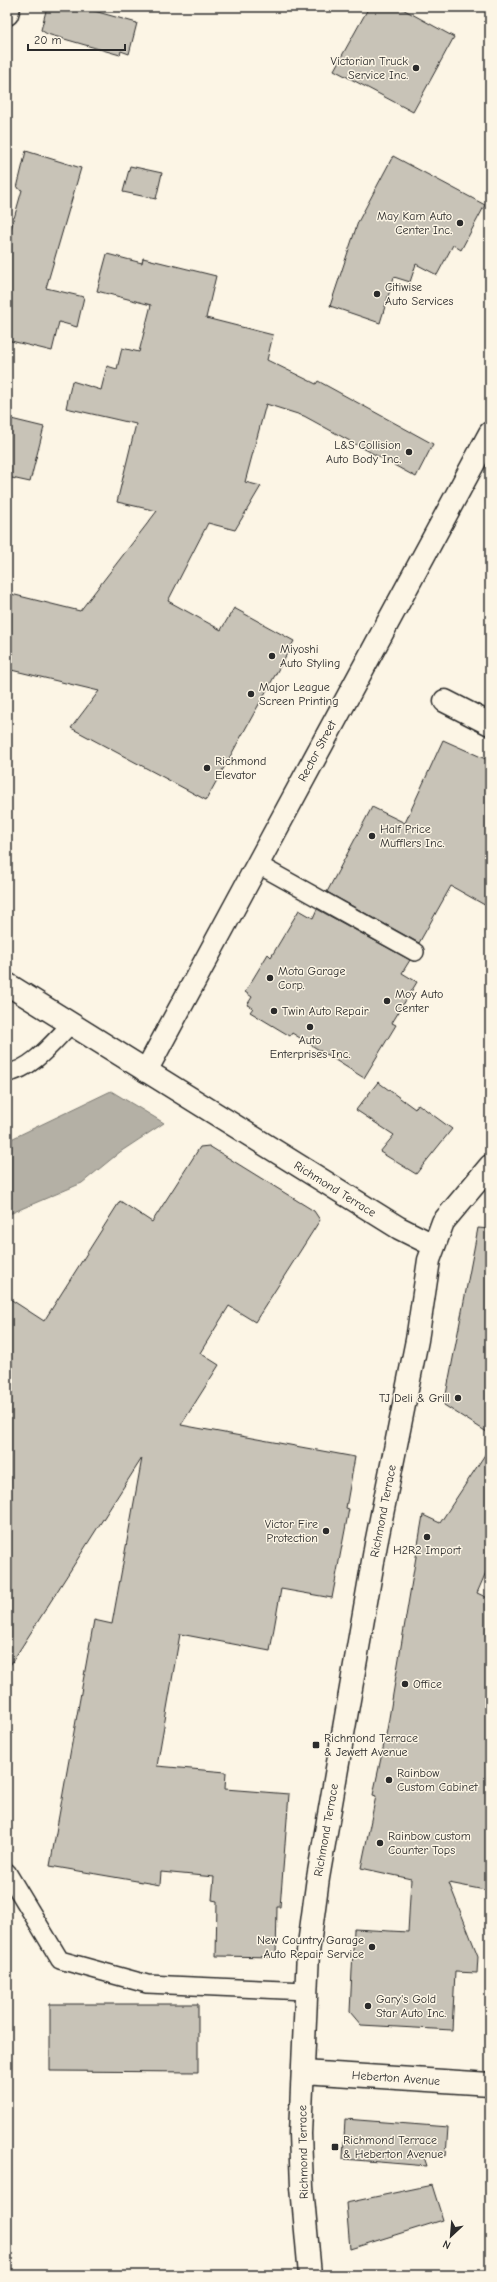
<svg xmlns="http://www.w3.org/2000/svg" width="497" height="2282" viewBox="0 0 497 2282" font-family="'Comic Neue',sans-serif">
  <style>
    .water { fill: #b4b0a5; stroke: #7d7b74 }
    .building { fill: #c8c3b7; stroke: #2b2b2b }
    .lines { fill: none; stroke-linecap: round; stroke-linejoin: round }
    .lane-casing { stroke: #2b2b2b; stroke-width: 20 }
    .street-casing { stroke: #2b2b2b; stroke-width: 25 }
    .secondary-casing { stroke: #2b2b2b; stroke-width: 25 }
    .lane { stroke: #fcf5e5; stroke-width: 17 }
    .street { stroke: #fcf5e5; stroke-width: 22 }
    .secondary { stroke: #fcf5e5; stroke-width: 22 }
    .poi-dot { fill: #2b2b2b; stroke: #fcf5e5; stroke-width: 1.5 }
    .labels { text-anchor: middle; stroke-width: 3; stroke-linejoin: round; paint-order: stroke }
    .poi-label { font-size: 12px; fill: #2b2b2b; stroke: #fcf5e5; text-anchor: start }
    .street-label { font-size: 12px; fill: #2b2b2b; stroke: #fcf5e5 }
  </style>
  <rect width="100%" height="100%" fill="#fcf5e5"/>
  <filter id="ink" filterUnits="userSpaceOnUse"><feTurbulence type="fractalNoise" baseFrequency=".025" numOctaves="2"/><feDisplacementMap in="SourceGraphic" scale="8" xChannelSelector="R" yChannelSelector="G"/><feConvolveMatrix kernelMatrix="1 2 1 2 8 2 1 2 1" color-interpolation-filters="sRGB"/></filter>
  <g filter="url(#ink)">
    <path class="water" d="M 111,1091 L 164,1123 L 120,1152 L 82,1183 L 7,1215 L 7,1141 Z"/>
    <path class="building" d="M 47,7 L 80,7 L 137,23 L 129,54 L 121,51 L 120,55 L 47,34 L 41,30 Z
      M 369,7 L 399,7 L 454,37 L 413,112 L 334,70 Z
      M 26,151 L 81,168 L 46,288 L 84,297 L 77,327 L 59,322 L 52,351 L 7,340 L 7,243 L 22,190 L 17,188 Z
      M 393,156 L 485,205 L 461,250 L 453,245 L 437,275 L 416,264 L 410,282 L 394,277 L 380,323 L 330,306 L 358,222 Z
      M 130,166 L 162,173 L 156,199 L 123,192 Z
      M 107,254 L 142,263 L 143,258 L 216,276 L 206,318 L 273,335 L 267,360 L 316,384 L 318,381 L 433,444 L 416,477 L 304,416 L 266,404 L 245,482 L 261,486 L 235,530 L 208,523 L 168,601 L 221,630 L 234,608 L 294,641 L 206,800 L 71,728 L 99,691 L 7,669 L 7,593 L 80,611 L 157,511 L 117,502 L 136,424 L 66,408 L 72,381 L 101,390 L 107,366 L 117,369 L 122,348 L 139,352 L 151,305 L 97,291 Z
      M 7,418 L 44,427 L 30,482 L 7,477 Z
      M 443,740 L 490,761 L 490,908 L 451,886 L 419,943 L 327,892 L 372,807 L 405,823 Z
      M 317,909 L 410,960 L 402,973 L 417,982 L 392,1023 L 396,1025 L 364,1078 L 292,1033 L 290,1036 L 250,1012 L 253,1008 L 247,1005 L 252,997 L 245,992 L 268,954 L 271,957 L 299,910 L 313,918 Z
      M 378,1082 L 415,1109 L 418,1104 L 452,1129 L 416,1174 L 380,1152 L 394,1135 L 356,1110 Z
      M 209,1146 L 314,1211 L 320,1220 L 255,1322 L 229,1306 L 200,1353 L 219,1365 L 181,1425 L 355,1457 L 346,1508 L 349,1509 L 332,1598 L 281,1589 L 270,1651 L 180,1634 L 157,1766 L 226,1772 L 225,1789 L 289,1794 L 280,1907 L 277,1907 L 276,1957 L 216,1956 L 217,1901 L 212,1900 L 214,1877 L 161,1872 L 160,1885 L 50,1866 L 94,1620 L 112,1624 L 142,1458 L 7,1670 L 7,1297 L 44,1321 L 120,1201 L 152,1222 L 200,1147 Z
      M 478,1228 L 490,1229 L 490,1434 L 444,1405 Z
      M 490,1447 L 490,1563 L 477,1593 L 490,1599 L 490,1891 L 449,1883 L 478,1956 L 477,1973 L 455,1972 L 452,2030 L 361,2025 L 350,2012 L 354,1929 L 408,1932 L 411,1879 L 361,1868 L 376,1796 L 373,1795 L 387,1730 L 423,1515 L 440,1523 Z
      M 50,2004 L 198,2004 L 198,2072 L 50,2071 Z
      M 345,2119 L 448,2127 L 446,2156 L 423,2154 L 427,2166 L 343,2159 Z
      M 432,2185 L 443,2220 L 350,2249 L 346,2203 Z"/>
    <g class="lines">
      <g class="lane-casing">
        <path id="lane" d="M 257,864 L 415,952
          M 7,1073 C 32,1070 54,1041 71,1024
          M 7,1872 L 60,1960 L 147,1984 L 306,1991"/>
      </g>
      <g class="street-casing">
        <path id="street" d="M 445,701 L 490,724
          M 146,1071 L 490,433
          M 303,2072 L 490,2084"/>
      </g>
      <g class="secondary-casing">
        <path id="secondary" d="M 7,14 L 9,7
          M 7,984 L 399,1228 L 433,1245
          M 310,2275 L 302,2187 L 300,2134 L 308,1952 L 318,1878 L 376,1544 L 417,1340 L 429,1260 L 443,1222 L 490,1166"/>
      </g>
      <use href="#lane" class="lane"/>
      <use href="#street" class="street"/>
      <use href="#secondary" class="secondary"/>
    </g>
  </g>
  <g class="poi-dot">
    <circle cx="416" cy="68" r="4"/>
    <circle cx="460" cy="223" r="4"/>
    <circle cx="377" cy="294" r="4"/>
    <circle cx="409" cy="452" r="4"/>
    <circle cx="272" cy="656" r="4"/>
    <circle cx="251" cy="694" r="4"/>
    <circle cx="207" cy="768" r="4"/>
    <circle cx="372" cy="836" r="4"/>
    <circle cx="270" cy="978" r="4"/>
    <circle cx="387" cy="1001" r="4"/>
    <circle cx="274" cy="1011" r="4"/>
    <circle cx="310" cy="1027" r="4"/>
    <circle cx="458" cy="1398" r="4"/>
    <circle cx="326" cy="1531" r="4"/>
    <circle cx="427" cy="1537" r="4"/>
    <circle cx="405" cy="1684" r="4"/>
    <rect x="312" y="1741" width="8" height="8" rx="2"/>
    <circle cx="389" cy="1780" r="4"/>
    <circle cx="380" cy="1843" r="4"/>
    <circle cx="372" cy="1947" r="4"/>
    <circle cx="368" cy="2006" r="4"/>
    <rect x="331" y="2143" width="8" height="8" rx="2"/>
  </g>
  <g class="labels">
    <g class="poi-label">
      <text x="408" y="65" text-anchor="end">Victorian Truck<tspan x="408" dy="14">Service Inc.</tspan></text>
      <text x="452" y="220" text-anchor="end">May Kam Auto<tspan x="452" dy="14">Center Inc.</tspan></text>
      <text x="385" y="291">Citiwise<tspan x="385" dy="14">Auto Services</tspan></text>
      <text x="401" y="449" text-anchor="end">L&amp;S Collision<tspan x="401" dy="14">Auto Body Inc.</tspan></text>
      <text x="280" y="653">Miyoshi<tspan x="280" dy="14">Auto Styling</tspan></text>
      <text x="259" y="691">Major League<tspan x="259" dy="14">Screen Printing</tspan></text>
      <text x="215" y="765">Richmond<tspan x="215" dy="14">Elevator</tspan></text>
      <text x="380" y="833">Half Price<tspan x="380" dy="14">Mufflers Inc.</tspan></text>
      <text x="278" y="975">Mota Garage<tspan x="278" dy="14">Corp.</tspan></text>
      <text x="395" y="998">Moy Auto<tspan x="395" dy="14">Center</tspan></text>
      <text x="282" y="1015">Twin Auto Repair</text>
      <text x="310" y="1044" text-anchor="middle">Auto<tspan x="310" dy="14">Enterprises Inc.</tspan></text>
      <text x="450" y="1402" text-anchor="end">TJ Deli &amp; Grill</text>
      <text x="318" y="1528" text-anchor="end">Victor Fire<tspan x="318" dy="14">Protection</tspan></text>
      <text x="427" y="1554" text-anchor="middle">H2R2 Import</text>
      <text x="413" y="1688">Office</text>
      <text x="324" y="1742">Richmond Terrace<tspan x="324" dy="14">&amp; Jewett Avenue</tspan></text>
      <text x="397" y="1777">Rainbow<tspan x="397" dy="14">Custom Cabinet</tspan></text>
      <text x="388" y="1840">Rainbow custom<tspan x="388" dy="14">Counter Tops</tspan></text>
      <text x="364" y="1944" text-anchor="end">New Country Garage<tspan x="364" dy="14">Auto Repair Service</tspan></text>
      <text x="376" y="2003">Gary's Gold<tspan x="376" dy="14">Star Auto Inc.</tspan></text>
      <text x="343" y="2144">Richmond Terrace<tspan x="343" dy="14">&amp; Heberton Avenue</tspan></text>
    </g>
    <g class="street-label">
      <text transform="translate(317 751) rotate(-62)" y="4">Rector Street</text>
      <text transform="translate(335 1189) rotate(32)" y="4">Richmond Terrace</text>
      <text transform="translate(383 1511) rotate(-79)" y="4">Richmond Terrace</text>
      <text transform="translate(326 1830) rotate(-80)" y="4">Richmond Terrace</text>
      <text transform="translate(396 2078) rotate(4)" y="4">Heberton Avenue</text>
      <text transform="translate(303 2152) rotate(-91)" y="4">Richmond Terrace</text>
    </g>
  </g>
  <rect width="497" height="2282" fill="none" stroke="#fcf5e5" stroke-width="24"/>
  <rect x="12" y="12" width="473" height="2258" fill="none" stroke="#2b2b2b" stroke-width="1.5" filter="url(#ink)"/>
  <g transform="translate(451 2236) rotate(206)" stroke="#fcf5e5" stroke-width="3" paint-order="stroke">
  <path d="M0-3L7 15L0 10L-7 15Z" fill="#2b2b2b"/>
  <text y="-6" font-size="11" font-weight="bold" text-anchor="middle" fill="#2b2b2b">N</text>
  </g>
  <path d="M28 44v6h97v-6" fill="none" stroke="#2b2b2b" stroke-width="2"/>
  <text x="34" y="44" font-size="12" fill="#2b2b2b" stroke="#fcf5e5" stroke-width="3" paint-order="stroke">20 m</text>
</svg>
